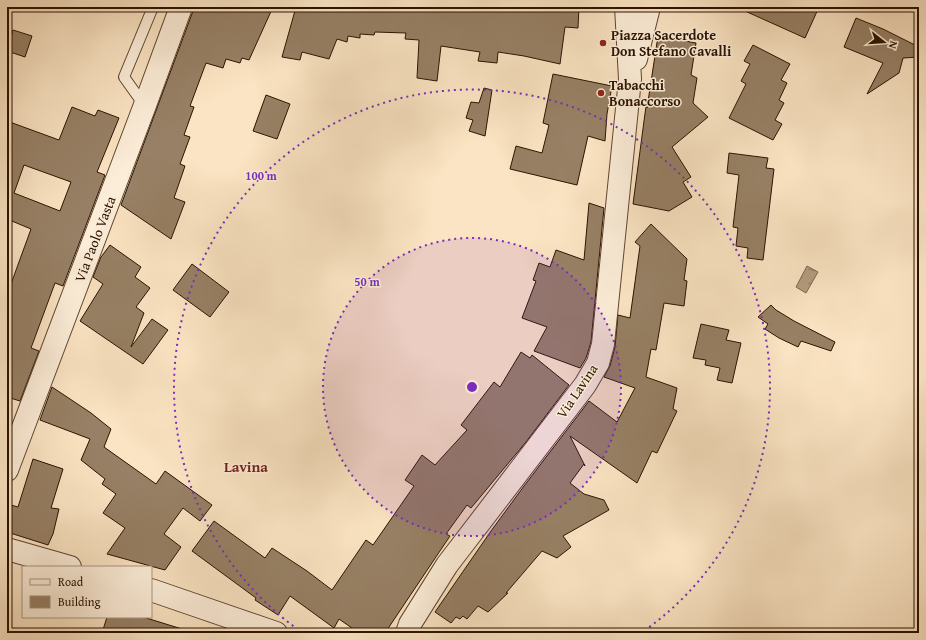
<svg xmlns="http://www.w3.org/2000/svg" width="926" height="640" viewBox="0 0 926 640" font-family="'Gentium Book Plus',serif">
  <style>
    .water { fill: url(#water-ripples); stroke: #7d664d }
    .building { fill: #978065; stroke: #2b1300; fill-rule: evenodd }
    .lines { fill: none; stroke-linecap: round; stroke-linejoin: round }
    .service-casing { stroke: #5f4731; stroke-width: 12 }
    .tertiary-casing { stroke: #5f4731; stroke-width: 24 }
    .service { stroke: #fcedd8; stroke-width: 10 }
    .tertiary { stroke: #fcedd8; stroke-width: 22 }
    .ring { fill: none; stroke: #7b2cbf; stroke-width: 2; stroke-dasharray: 2 4 }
    .poi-dot { fill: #8f2418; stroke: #fcedd8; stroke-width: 1.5 }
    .labels { text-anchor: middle; stroke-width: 3; stroke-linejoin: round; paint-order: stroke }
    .poi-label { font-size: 14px; font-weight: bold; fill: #2b1300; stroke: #fcedd8; text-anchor: start }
    .street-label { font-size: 14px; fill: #2b1300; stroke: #fcedd8 }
    .neighbourhood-label { font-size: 15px; font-weight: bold; fill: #7a1f14; stroke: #fcedd8 }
    .centre { fill: #7b2cbf; stroke: #fcedd8; stroke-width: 2 }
    .ring-label { font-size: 12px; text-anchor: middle; font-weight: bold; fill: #7b2cbf; stroke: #fcedd8; stroke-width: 3; stroke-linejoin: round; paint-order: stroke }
  </style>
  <defs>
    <pattern id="water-ripples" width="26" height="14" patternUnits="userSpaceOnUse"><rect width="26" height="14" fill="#b49d81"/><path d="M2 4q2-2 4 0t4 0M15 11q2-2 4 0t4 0" fill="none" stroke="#937f67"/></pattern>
  </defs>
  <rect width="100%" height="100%" fill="#fbe4c3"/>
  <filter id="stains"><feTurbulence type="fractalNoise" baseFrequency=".005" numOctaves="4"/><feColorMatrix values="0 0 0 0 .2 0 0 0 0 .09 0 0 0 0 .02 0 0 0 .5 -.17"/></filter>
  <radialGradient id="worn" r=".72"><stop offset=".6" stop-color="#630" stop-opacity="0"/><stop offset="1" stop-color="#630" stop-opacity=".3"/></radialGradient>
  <path class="water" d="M 807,266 L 818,272 L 806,293 L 796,287 Z"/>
  <path class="building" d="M 193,7 L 273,7 L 249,60 L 242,58 L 240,63 L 226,59 L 223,68 L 206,63 L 190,106 L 194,107 L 184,135 L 190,137 L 180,164 L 185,166 L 174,198 L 185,202 L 171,239 L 121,205 L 193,11 Z
    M 296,7 L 579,7 L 578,28 L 565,27 L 560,64 L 524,56 L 498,52 L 497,63 L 478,61 L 480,52 L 441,46 L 437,81 L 417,78 L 419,40 L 405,39 L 406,33 L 375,32 L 374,35 L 360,34 L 360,38 L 348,36 L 347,42 L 337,39 L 329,59 L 302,52 L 300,60 L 282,57 Z
    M 736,7 L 819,7 L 805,38 Z
    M 856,18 L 883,29 L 919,47 L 919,57 L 903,58 L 899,73 L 867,94 L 883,63 L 844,47 Z
    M 13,30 L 32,36 L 25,57 L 7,51 Z
    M 658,36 L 696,43 L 691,75 L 697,78 L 693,103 L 708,117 L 672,147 L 691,177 L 683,182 L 692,197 L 669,211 L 633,204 L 646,106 L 647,108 Z
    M 753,45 L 790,64 L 781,80 L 787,83 L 779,100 L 784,103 L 775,120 L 782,124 L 773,140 L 729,118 L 746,84 L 741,81 L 750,64 L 744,61 Z
    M 553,74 L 612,86 L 607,114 L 605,141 L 588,136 L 577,185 L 510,169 L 516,146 L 542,153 L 549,125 L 543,123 Z
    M 484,88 L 492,90 L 485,136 L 469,131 L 473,120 L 466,118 L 471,102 L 479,103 Z
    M 266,95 L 290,104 L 277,139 L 253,131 Z
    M 72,107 L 95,116 L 98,110 L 119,118 L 97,172 L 105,175 L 63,286 L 55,283 L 31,348 L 39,351 L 20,401 L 7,397 L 7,295 L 31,229 L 7,219 L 7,121 L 59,140 ZM 24,165 L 71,182 L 60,211 L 14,193 Z
    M 729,153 L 768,158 L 766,168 L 774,169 L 763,260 L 747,258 L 748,248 L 736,246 L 738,228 L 733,227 L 739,175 L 727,173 Z
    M 589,203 L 604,208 L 591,342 L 586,358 L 580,368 L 534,351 L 547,327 L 522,318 L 536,281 L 533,280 L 539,263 L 550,267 L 556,250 L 584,260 Z
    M 651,224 L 687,259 L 684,280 L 687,281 L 684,306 L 664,303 L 656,350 L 651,349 L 646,377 L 677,388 L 673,409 L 677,411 L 657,453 L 652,451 L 637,483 L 570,436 L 585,466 L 584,464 L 570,483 L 584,494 L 604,500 L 609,510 L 563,536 L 571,547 L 557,558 L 542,551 L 506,593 L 508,593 L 488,612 L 478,606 L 467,619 L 463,616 L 460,619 L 456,617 L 451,623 L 435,612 L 491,531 L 524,486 L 589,401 L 617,422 L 635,388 L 604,377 L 610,366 L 615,347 L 618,315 L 630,318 L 640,246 L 635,242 Z
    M 110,245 L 141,267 L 135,277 L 150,288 L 136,307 L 144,313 L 131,347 L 152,319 L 168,330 L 143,364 L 80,321 L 103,284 L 93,277 L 101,257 Z
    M 192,264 L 229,292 L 210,317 L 173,290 Z
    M 771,305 L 776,310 L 794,321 L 835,342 L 831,351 L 801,341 L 798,347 L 779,338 L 765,329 L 768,324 L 758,317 Z
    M 701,324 L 729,330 L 726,340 L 741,343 L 732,383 L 717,380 L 720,368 L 705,365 L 706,360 L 693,358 Z
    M 521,352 L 530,358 L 532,355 L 569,385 L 526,442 L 471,508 L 467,505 L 446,534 L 450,536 L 385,633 L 359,633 L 339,619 L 334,628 L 290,596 L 278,615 L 255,600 L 256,598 L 192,551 L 214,521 L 265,558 L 272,548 L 307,571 L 332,590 L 366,540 L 373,545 L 414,486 L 405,480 L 422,455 L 435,465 L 467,430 L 461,425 L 494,382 L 500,387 Z
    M 52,387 L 91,413 L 111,429 L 104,447 L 156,484 L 165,471 L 212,505 L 200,521 L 183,508 L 164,534 L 181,547 L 165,570 L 107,554 L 125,528 L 103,513 L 116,494 L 102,484 L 105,479 L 81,460 L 90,439 L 40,420 Z
    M 33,459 L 63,469 L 51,508 L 59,509 L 53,534 L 48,545 L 7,532 L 7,504 L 18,507 Z
    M 107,617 L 143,617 L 182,629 L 182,633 L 102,633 Z"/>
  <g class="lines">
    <g class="service-casing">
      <path id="service" d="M 144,105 L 124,77 L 153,7"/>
    </g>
    <g class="tertiary-casing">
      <path id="tertiary" d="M 636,59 L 649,7
        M 7,470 L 145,105 L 181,7
        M 7,549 L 70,567
        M 151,590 L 276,633
        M 407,633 L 410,624 L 447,565 L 585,385 L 598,363 L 603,344 L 630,79 L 626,7"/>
    </g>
    <use href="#service" class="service"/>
    <use href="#tertiary" class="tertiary"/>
  </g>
  <circle cx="472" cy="387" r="149" fill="#7b2cbf" fill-opacity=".12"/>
  <g class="ring">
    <circle cx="472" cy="387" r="149"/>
    <path d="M303 633A298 298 0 1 1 641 633"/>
  </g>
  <g class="poi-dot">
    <circle cx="603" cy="43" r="4"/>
    <circle cx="601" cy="93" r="4"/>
  </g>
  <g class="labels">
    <g class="poi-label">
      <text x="611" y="40">Piazza Sacerdote<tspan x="611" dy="16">Don Stefano Cavalli</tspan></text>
      <text x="609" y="90">Tabacchi<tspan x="609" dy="16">Bonaccorso</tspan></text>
    </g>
    <g class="street-label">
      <text transform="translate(95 239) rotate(-69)" y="5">Via Paolo Vasta</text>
      <text transform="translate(577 391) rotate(-56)" y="5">Via Lavina</text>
    </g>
    <g class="neighbourhood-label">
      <text x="246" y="472">Lavina</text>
    </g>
  </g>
  <circle cx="472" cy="387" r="6" class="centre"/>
  <g class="ring-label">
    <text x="261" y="180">100 m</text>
    <text x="367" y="286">50 m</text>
  </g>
  <rect width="926" height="640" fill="none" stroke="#fbe4c3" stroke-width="24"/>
  <rect x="8" y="8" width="910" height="624" fill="none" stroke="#2b1300" stroke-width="2"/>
  <rect x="12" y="12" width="902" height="616" fill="none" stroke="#2b1300"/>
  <rect x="22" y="566" width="130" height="52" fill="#fcedd8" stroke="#a89682"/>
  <rect x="30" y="579" width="20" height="6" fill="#fcedd8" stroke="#a89682"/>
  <text x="58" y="586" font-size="12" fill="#2b1300">Road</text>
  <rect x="30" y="596" width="20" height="12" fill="#978065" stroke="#a89682"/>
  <text x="58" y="606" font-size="12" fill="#2b1300">Building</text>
  <g transform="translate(884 42) rotate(107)" stroke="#fcedd8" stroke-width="3" paint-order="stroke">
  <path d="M0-3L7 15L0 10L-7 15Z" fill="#2b1300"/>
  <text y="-6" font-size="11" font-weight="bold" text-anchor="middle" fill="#2b1300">N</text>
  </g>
  <rect width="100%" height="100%" filter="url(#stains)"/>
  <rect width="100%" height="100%" fill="url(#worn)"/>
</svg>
